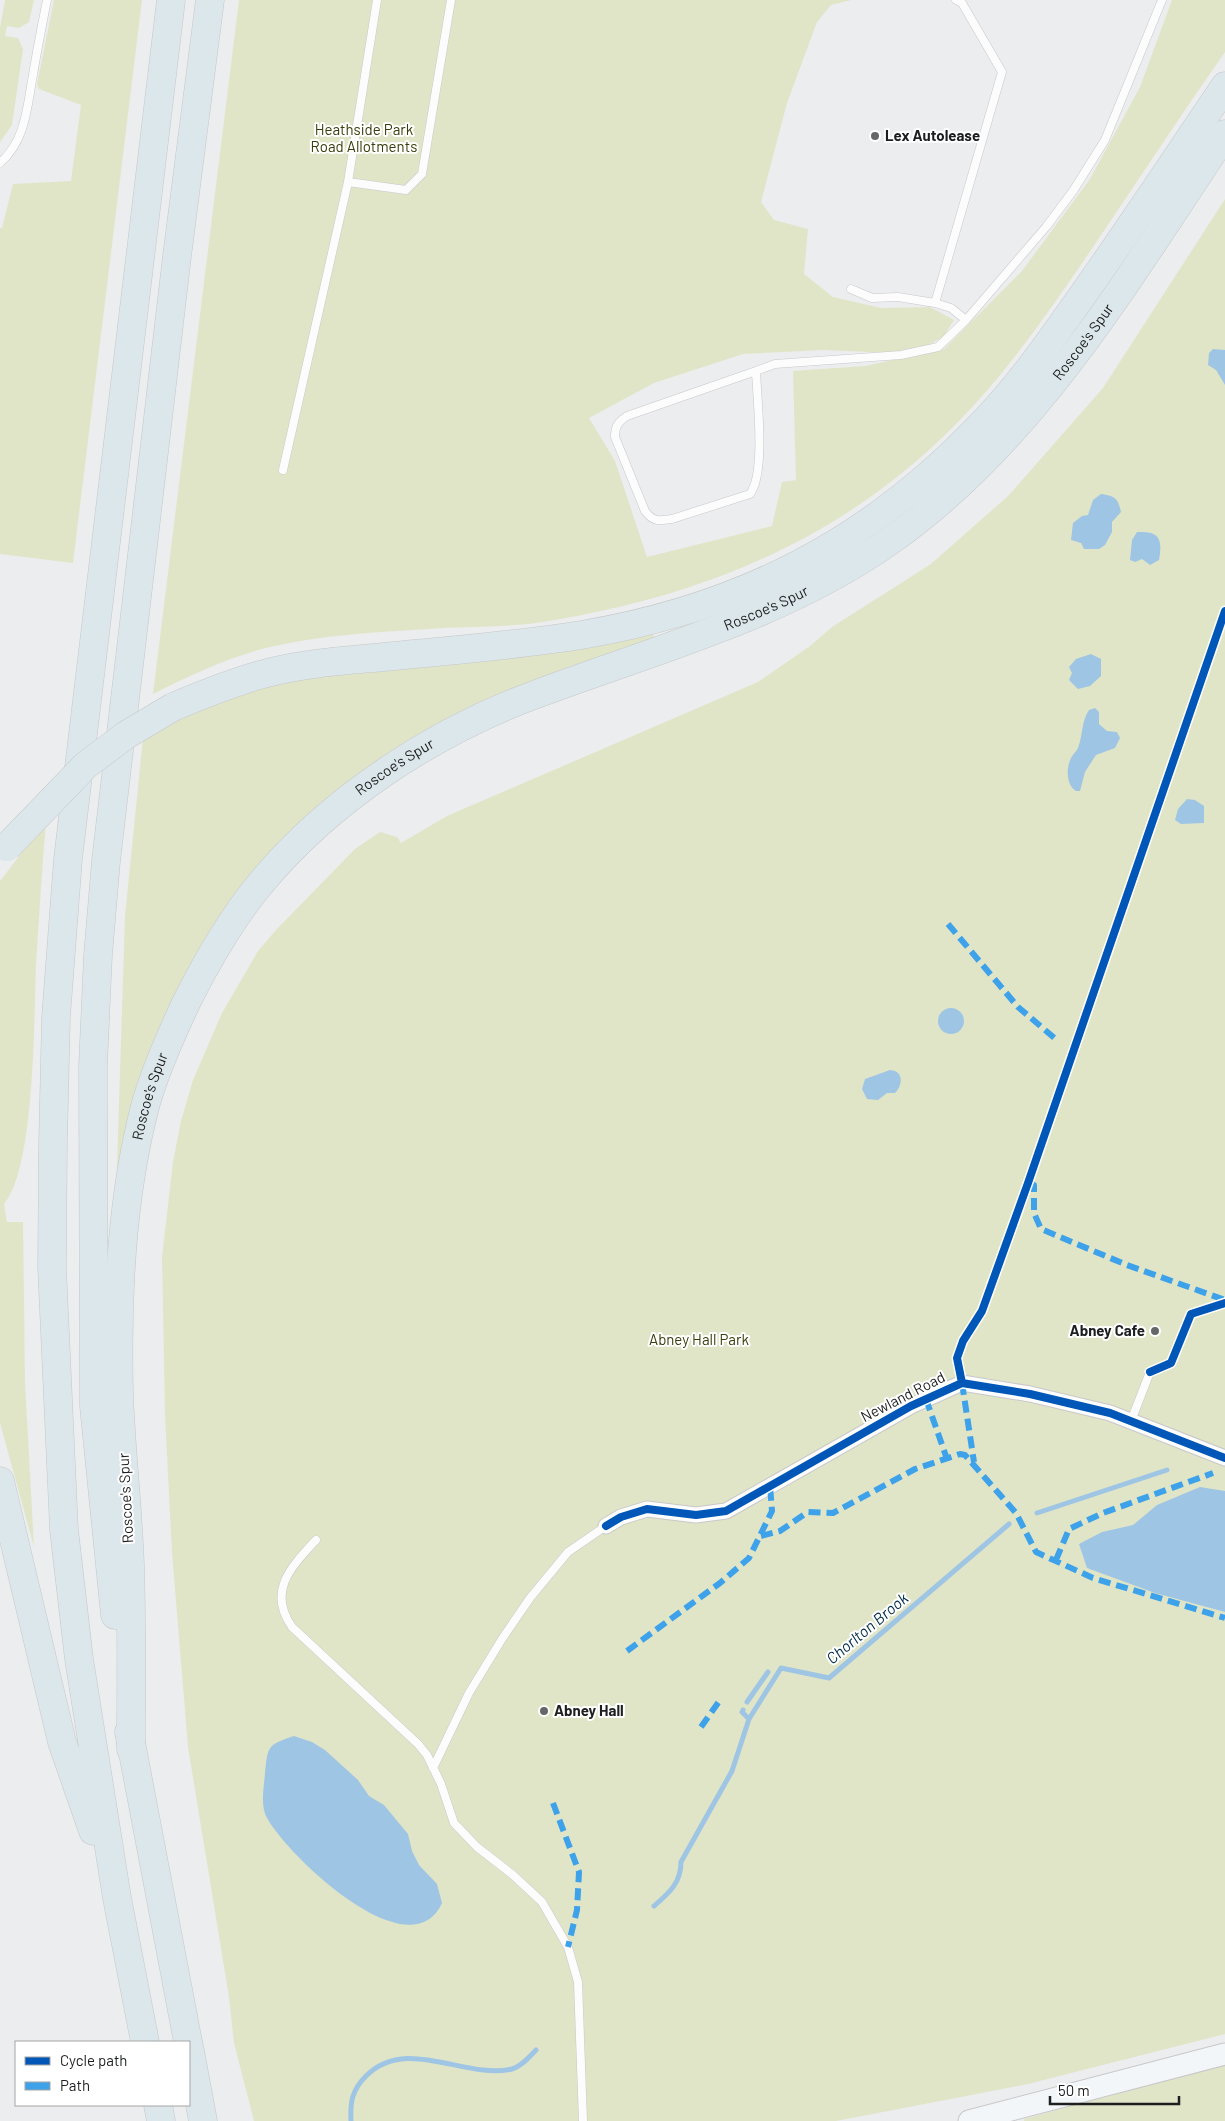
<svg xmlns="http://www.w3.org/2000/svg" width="1225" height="2121" viewBox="0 0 1225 2121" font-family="Barlow,sans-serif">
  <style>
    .green { fill: #e1e5c7 }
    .water { fill: #9fc5e4 }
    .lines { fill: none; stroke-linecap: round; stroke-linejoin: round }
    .stream { stroke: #9fc5e4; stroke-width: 5 }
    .lane-casing { stroke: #c8c8ca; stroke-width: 9 }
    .street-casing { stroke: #c8c8ca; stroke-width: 17 }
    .secondary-casing { stroke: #c8c8ca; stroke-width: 23 }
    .highway-casing { stroke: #c6c7c8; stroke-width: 29 }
    .lane { stroke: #fcfcfd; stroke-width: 8 }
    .street { stroke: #fcfcfd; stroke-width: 15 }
    .secondary { stroke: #f3f6f8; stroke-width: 21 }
    .highway { stroke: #dce7eb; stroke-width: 28 }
    .highway-bridge-casing { stroke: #c6c7c8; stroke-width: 29; stroke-linecap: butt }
    .highway-bridge { stroke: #dce7eb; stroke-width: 28 }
    .quiet { stroke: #3da2ea; stroke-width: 6; stroke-dasharray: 12 6; stroke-linecap: butt }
    .cycleway-casing { stroke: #fff; stroke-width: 11 }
    .cycleway { stroke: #0057b8; stroke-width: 8 }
    .poi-dot { fill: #656668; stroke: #fff; stroke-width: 2 }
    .labels { text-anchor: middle; stroke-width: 4; stroke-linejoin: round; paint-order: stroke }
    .park-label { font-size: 15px; fill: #393d0a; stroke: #fff }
    .poi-label { font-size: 15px; font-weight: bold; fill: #1d1e1f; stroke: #fff; text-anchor: start }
    .street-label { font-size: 15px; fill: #1d1e1f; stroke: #fff }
    .water-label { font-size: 16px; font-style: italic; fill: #002d4a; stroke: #fff }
  </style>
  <rect width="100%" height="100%" fill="#ecedef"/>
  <path class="green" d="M 5,0 L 34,0 L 29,22 L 19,28 L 7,26 L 5,36 L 18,38 L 23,49 L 12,125 L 0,142 L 0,28 Z
    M 54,0 L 142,0 L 73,563 L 0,554 L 0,228 L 2,228 L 13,184 L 71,181 L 81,105 L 39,89 L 37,84 Z
    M 239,0 L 851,0 L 831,5 L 817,22 L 787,103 L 761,202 L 774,220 L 808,229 L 804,274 L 833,297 L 881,308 L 930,307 L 954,320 L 943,337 L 928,345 L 891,353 L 824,350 L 743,354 L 654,383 L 589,418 L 615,461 L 647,557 L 772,526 L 782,482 L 796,480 L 793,371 L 865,366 L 944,349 L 1022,271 L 1090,179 L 1140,87 L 1172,0 L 1225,0 L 1225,52 C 1178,119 1133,188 1087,256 C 1047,314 1006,374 956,424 C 843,539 705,595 549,621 C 510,628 469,626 429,629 C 377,632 322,635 270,647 C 229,657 191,675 153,694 Z
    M 1225,199 L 1225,2034 L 1028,2084 L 836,2121 L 254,2121 L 234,2043 L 229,1997 L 188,1747 L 172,1553 L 165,1415 L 162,1257 L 173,1162 L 181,1121 L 193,1080 L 222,1013 L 258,951 L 276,930 L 355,849 L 380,832 L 397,837 L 401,843 L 447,816 L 758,682 L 810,646 L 832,627 L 931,564 L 1008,496 L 1103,388 Z
    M 652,631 L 655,641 L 495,699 L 225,914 L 116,1197 L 125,916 L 143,738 L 181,717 L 222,700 L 267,686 L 325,675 Z
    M 46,821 C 42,869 39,917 36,965 C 34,1016 35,1169 4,1204 L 7,1222 L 23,1222 L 25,1382 L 34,1547 L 0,1423 L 0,881 Z
    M 1225,2063 L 1225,2121 L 1024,2121 L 1024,2119 Z"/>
  <path class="water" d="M 1213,349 L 1225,350 L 1225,385 L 1216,370 L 1208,365 L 1209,353 Z
    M 1101,494 C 1115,496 1118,498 1121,512 L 1112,522 L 1112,532 L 1105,545 L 1099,549 L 1084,549 L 1081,543 L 1071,540 L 1073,523 L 1082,516 L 1088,515 L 1093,500 Z
    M 1137,532 C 1159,531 1163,538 1159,560 L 1150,565 L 1142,559 L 1135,562 L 1130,560 L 1132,540 Z
    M 1091,654 L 1101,659 L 1101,676 L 1090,686 L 1078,689 L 1069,680 L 1072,673 L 1069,667 L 1076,659 Z
    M 1095,708 L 1099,712 L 1099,724 L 1107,731 L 1117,732 L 1120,738 L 1115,748 L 1096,755 L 1085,772 L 1080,791 L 1076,791 C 1066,785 1066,768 1071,758 C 1073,754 1076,752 1078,748 C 1083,735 1081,722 1089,710 Z
    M 1187,799 L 1195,800 L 1204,806 L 1204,823 L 1181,824 L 1175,820 L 1178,809 Z
    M938 1021a13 13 0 1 1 26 0a13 13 0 1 1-26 0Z
    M 890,1070 C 904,1071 903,1085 895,1093 L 887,1093 L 878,1100 L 867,1099 L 862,1089 L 865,1079 Z
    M 1200,1487 L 1225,1491 L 1225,1612 L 1155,1593 L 1087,1568 L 1079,1544 L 1102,1532 L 1133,1525 L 1157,1505 Z
    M 294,1736 L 312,1742 L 325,1750 L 358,1780 L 369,1796 L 384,1805 L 408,1834 L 412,1851 L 419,1865 L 437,1884 L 442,1903 C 410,1973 287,1855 267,1818 C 260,1806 264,1786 265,1773 C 268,1746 267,1745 294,1736 Z"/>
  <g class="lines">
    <path class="stream" d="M 1037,1513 L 1167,1470
      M 747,1702 L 768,1672
      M 743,1710 L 742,1712 L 749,1719
      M 654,1906 C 669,1893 681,1883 681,1862 L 732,1771 L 749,1719 L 781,1668 L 829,1678 L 1009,1524
      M 351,2121 C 350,2102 352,2090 366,2076 C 407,2035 465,2080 512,2069 C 522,2066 529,2057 536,2050"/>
    <g class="lane-casing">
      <path id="lane" d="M 0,163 C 26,140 27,107 33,75 C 37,50 42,25 47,0
        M 348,182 L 406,190 L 422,174 L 451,0
        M 851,289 L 872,298 L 898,297 L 935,303 L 951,308 L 966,320
        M 935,303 L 1002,72 L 962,3 L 956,0
        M 756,371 C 757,399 766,473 750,494 L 672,519 C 659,521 653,522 645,511 L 615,437 C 615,426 618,422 627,416 L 756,371 L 775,364 L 901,355 L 938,347 L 966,320 L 1046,227 L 1073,191 L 1105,140 L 1162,0
        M 283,470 L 348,182 L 377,0
        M 1131,1421 L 1150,1372
        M 316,1540 C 291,1567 267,1591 292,1627 L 418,1744 L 427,1755 L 441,1784 L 454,1823 L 477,1847 L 513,1875 L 542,1902 L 568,1947 L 578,1982 L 583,2121
        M 433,1768 L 469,1693 L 502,1639 L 530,1598 L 568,1552 L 606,1526"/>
    </g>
    <g class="street-casing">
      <path id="street" d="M 606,1526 L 621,1517 L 647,1509 L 696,1515 L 726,1511 L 911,1406 L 962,1383 L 1030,1394 L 1110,1413 L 1225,1458"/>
    </g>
    <g class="secondary-casing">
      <path id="secondary" d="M 969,2121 L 1225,2054"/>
    </g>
    <g class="highway-casing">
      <g id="highway">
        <path d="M 173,707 C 206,693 238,680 271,672 C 311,662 354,660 394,656 C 457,650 519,645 581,635 C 742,608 870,542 982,424 C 1020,385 1051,340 1082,296 C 1131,227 1178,156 1225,86"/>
        <path d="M 0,1481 L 62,1742 L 93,1831"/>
        <path d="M 115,1615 L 94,1406 L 93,1065 L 98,955 L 106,861 L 177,256 L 210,0"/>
        <path d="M 129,1732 L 188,2042"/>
        <path id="s1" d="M 131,1749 C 131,1688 132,1627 130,1565 C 128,1508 121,1450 119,1393 C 117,1295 121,1197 146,1103 C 156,1068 171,1035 186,1003 C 207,961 231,919 261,883 C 331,799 432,733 534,695 C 656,649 782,617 890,541 C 1035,439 1128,278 1225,134"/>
        <path d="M 145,2042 L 117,1898 L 79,1659 L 64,1530 L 52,1267 L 53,1143 L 56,1017 L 68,859 L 171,0"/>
        <path d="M 189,2046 L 203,2121"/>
        <path d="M 158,2105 L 161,2121"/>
      </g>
    </g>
    <use href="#lane" class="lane"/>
    <use href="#street" class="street"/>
    <use href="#secondary" class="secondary"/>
    <use href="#highway" class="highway"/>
    <g class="highway-bridge-casing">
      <path id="highway-bridge" d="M 7,847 L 86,765 L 126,735 L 173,707"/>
    </g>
    <use href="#highway-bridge" class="highway-bridge"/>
    <path class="quiet" d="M 948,924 L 1018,1007 L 1058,1041
      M 1029,1184 L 1034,1185 L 1034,1213 L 1041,1229 L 1127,1265 L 1225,1300
      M 962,1383 L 974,1462
      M 926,1399 L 947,1459
      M 761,1536 L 780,1531 L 808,1512 L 833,1513 L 915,1469 L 960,1454 L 965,1455 L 1016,1513 L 1036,1552 L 1093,1578 L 1225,1618
      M 1056,1560 L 1069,1529 L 1103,1513 L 1213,1473
      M 627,1651 L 720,1583 L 749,1558 L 772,1511 L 770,1486
      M 701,1727 L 720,1700
      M 553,1803 L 579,1872 L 577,1910 L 568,1947"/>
    <g class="cycleway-casing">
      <path id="cycleway" d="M 1150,1372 L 1171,1363 L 1191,1314 L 1225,1303
        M 962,1383 L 957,1358 L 963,1341 L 982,1311 L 1028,1183 L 1225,611
        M 606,1526 L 621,1517 L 647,1509 L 696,1515 L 726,1511 L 911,1406 L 962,1383 L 1030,1394 L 1110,1413 L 1225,1458"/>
    </g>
    <use href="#cycleway" class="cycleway"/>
  </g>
  <g class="poi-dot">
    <circle cx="875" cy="136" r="5"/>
    <circle cx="1155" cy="1331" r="5"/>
    <circle cx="544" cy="1711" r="5"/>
  </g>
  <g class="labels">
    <g class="park-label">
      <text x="364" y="135">Heathside Park<tspan x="364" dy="17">Road Allotments</tspan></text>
      <text x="699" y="1345">Abney Hall Park</text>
    </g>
    <g class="poi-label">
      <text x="885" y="141">Lex Autolease</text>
      <text x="1145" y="1336" text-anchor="end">Abney Cafe</text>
      <text x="554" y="1716">Abney Hall</text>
    </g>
    <g class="street-label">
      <text dy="5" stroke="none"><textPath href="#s1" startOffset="1901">Roscoe's Spur</textPath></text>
      <text dy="5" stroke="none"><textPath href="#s1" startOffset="1481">Roscoe's Spur</textPath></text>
      <text dy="5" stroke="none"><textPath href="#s1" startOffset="1076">Roscoe's Spur</textPath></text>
      <text dy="5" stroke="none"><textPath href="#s1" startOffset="656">Roscoe's Spur</textPath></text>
      <text transform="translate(903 1397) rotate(-27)" y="5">Newland Road</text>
      <text transform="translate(126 1498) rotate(-93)" y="5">Roscoe's Spur</text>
    </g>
    <g class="water-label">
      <text transform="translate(867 1628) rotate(-40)" y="6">Chorlton Brook</text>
    </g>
  </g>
  <rect x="15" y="2041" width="175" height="65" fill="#ffffff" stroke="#a5a5a5"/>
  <rect x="25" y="2057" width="25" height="8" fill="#0057b8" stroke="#a5a5a5"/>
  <text x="60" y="2066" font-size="15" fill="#1d1e1f">Cycle path</text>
  <rect x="25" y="2082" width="25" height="8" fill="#3da2ea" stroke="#a5a5a5"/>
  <text x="60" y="2091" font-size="15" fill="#1d1e1f">Path</text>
  <path d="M1050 2096v8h129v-8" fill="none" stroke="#1d1e1f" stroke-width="2.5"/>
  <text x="1058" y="2096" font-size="15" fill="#1d1e1f" stroke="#ffffff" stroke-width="4" paint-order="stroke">50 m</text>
</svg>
